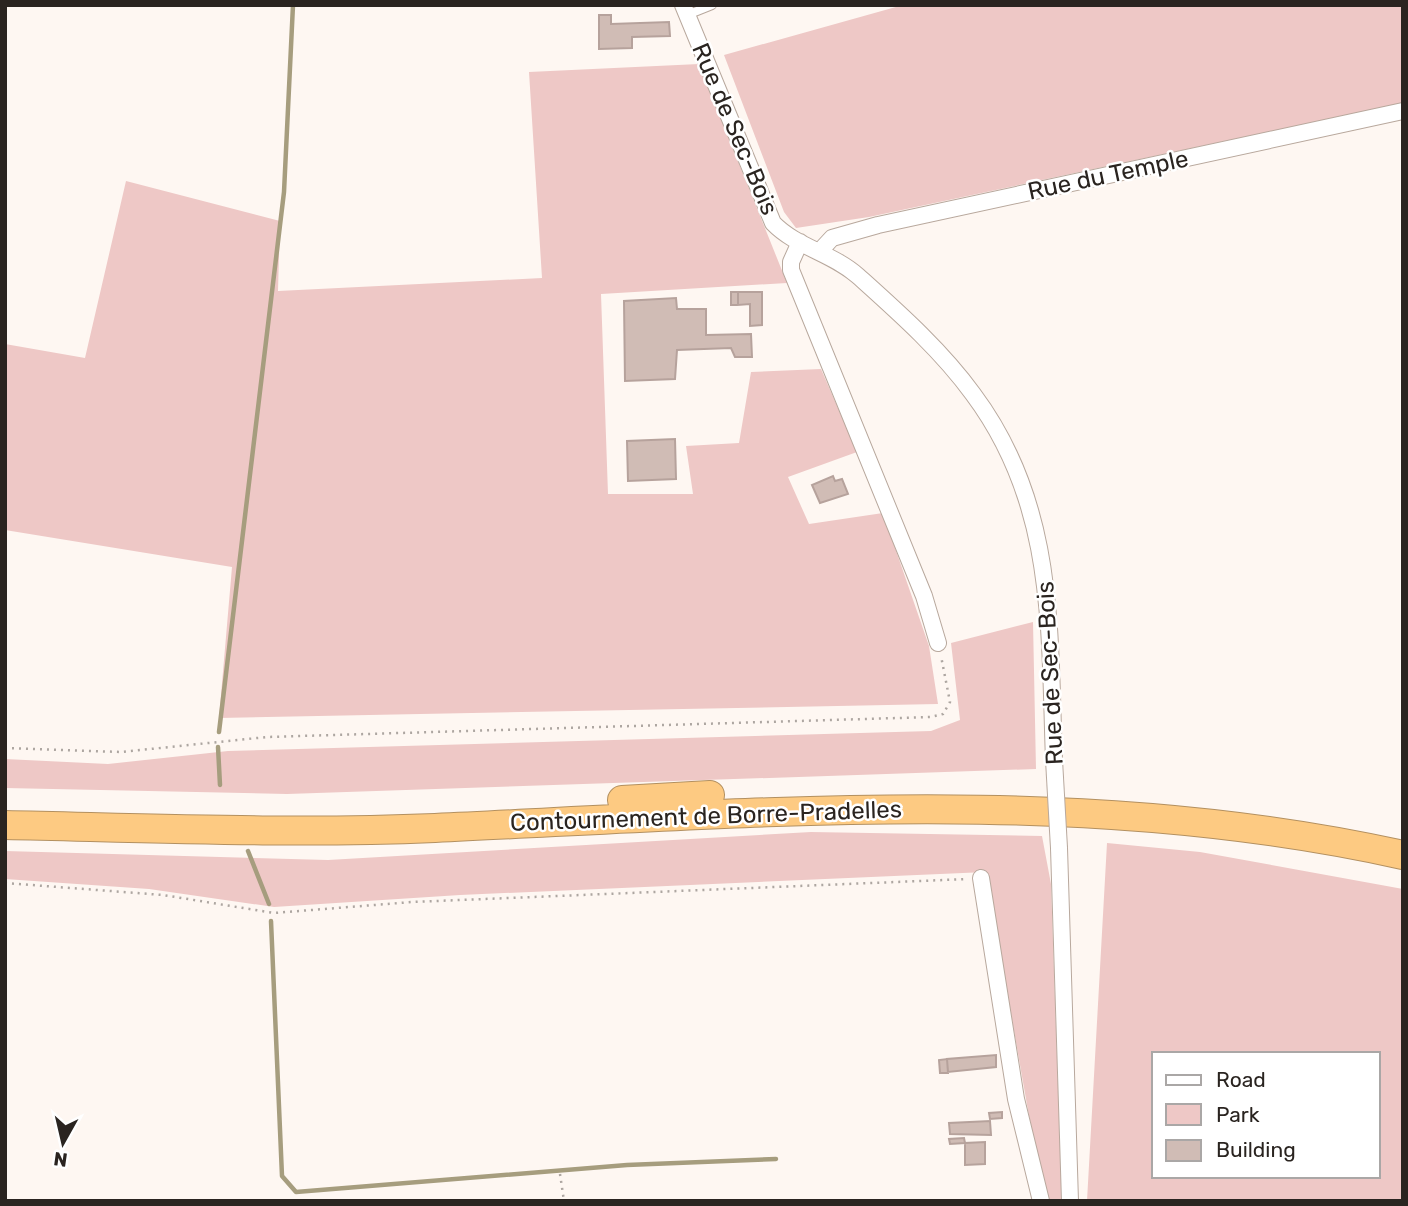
<svg xmlns="http://www.w3.org/2000/svg" width="1408" height="1206" viewBox="0 0 1408 1206" font-family="Rubik,sans-serif">
  <style>
    .green { fill: #eec8c6; fill-rule: evenodd }
    .lines { fill: none; stroke-linecap: round; stroke-linejoin: round }
    .stream { stroke: #a69d7e; stroke-width: 4.5 }
    .building { fill: #d0bcb5; stroke: #b6a29c; stroke-width: 2 }
    .lane-casing { stroke: #b8a89d; stroke-width: 10 }
    .street-casing { stroke: #b8a89d; stroke-width: 18 }
    .highway-casing { stroke: #b39060; stroke-width: 30 }
    .path { stroke: #ada6a1; stroke-width: 2.5; stroke-dasharray: 2 5; stroke-linecap: butt }
    .lane { stroke: #fff; stroke-width: 8 }
    .street { stroke: #fff; stroke-width: 16 }
    .highway { stroke: #fdca82; stroke-width: 28 }
    .street-bridge-casing { stroke: #b8a89d; stroke-width: 18; stroke-linecap: butt }
    .street-bridge { stroke: #fff; stroke-width: 16 }
    .labels { text-anchor: middle; stroke-width: 5; stroke-linejoin: round; paint-order: stroke }
    .street-label { font-size: 24px; fill: #2a2420; stroke: #fff }
  </style>
  <rect width="100%" height="100%" fill="#fef7f2"/>
  <path class="green" d="M 903,5 L 1403,5 L 1403,103 L 869,217 L 796,228 L 784,212 L 724,55 Z
    M 699,64 L 787,283 L 601,294 L 608,494 L 693,494 L 686,446 L 739,443 L 751,372 L 821,369 L 857,452 L 788,477 L 809,524 L 883,513 L 929,646 L 938,704 L 219,718 L 232,567 L 5,530 L 5,344 L 85,358 L 126,181 L 280,221 L 278,291 L 542,278 L 529,72 Z
    M 1033,622 L 1036,769 L 287,794 L 5,788 L 5,759 L 108,764 L 228,751 L 931,731 L 960,720 L 951,643 Z
    M 811,832 L 1042,836 L 1051,884 L 1062,1201 L 1048,1201 L 1029,1116 L 986,872 L 460,895 L 274,907 L 149,889 L 5,879 L 5,851 L 328,860 Z
    M 1107,843 L 1200,852 L 1403,889 L 1403,1201 L 1087,1201 ZM 1154,1054 L 1378,1054 L 1378,1176 L 1154,1176 Z"/>
  <g class="lines">
    <path class="stream" d="M 219,732 L 284,192 L 293,5
      M 218,747 L 220,785
      M 248,851 L 269,904
      M 271,921 L 282,1176 L 296,1192 L 627,1165 L 776,1159"/>
  </g>
  <path class="building" d="M 599,15 L 611,15 L 611,24 L 669,22 L 670,36 L 632,37 L 632,48 L 599,49 Z
    M 731,292 L 738,292 L 738,305 L 731,305 Z
    M 738,292 L 762,292 L 762,325 L 750,326 L 750,304 L 738,305 Z
    M 676,298 L 677,309 L 706,309 L 706,335 L 751,334 L 752,357 L 735,357 L 731,348 L 677,350 L 675,379 L 625,381 L 624,301 Z
    M 675,439 L 676,479 L 628,481 L 627,441 Z
    M 833,476 L 835,481 L 842,479 L 848,494 L 820,503 L 812,485 Z
    M 996,1055 L 996,1067 L 948,1072 L 947,1059 Z
    M 947,1059 L 948,1073 L 940,1073 L 939,1060 Z
    M 1002,1112 L 1002,1118 L 990,1119 L 989,1113 Z
    M 990,1121 L 991,1135 L 950,1134 L 949,1123 Z
    M 964,1138 L 965,1143 L 950,1144 L 949,1139 Z
    M 985,1142 L 985,1164 L 965,1165 L 965,1143 Z"/>
  <g class="lines">
    <g class="lane-casing">
      <path id="lane" d="M 687,15 L 712,5"/>
    </g>
    <g class="street-casing">
      <path id="street" d="M 683,5 L 773,223 C 796,247 832,253 858,276 C 898,312 941,350 973,394 C 1056,505 1049,629 1054,760
        M 800,242 L 791,262 L 791,270 L 924,596 L 938,643
        M 820,251 L 832,238 L 878,225 L 1403,111
        M 1059,848 L 1070,1201
        M 981,878 L 1016,1099 L 1041,1201"/>
    </g>
    <g class="highway-casing">
      <path id="highway" d="M 622,800 L 710,795
        M 5,825 C 148,828 292,834 435,828 C 759,813 1083,784 1403,855"/>
    </g>
    <path class="path" d="M 5,748 L 121,752 L 267,737 L 931,717 L 943,714 L 950,702 L 941,656
      M 5,883 L 163,895 L 274,913 L 412,902 L 968,879
      M 560,1174 L 564,1201"/>
    <use href="#lane" class="lane"/>
    <use href="#street" class="street"/>
    <use href="#highway" class="highway"/>
    <g class="street-bridge-casing">
      <path id="street-bridge" d="M 1054,760 L 1059,848"/>
    </g>
    <use href="#street-bridge" class="street-bridge"/>
  </g>
  <g class="labels">
    <g class="street-label">
      <text transform="translate(735 129) rotate(67)" y="8">Rue de Sec-Bois</text>
      <text transform="translate(1108 175) rotate(-12)" y="8">Rue du Temple</text>
      <text transform="translate(1050 673) rotate(-93)" y="8">Rue de Sec-Bois</text>
      <text transform="translate(706 816) rotate(-2)" y="8">Contournement de Borre-Pradelles</text>
    </g>
  </g>
  <rect width="1408" height="1206" fill="none" stroke="#2a2420" stroke-width="14"/>
  <rect x="1152" y="1052" width="228" height="126" fill="#ffffff" stroke="#aaa7a6" stroke-width="2"/>
  <rect x="1166" y="1075" width="35" height="10" fill="#ffffff" stroke="#aaa7a6" stroke-width="2"/>
  <text x="1216" y="1087" font-size="21" fill="#2a2420">Road</text>
  <rect x="1166" y="1104" width="35" height="21" fill="#eec8c6" stroke="#aaa7a6" stroke-width="2"/>
  <text x="1216" y="1122" font-size="21" fill="#2a2420">Park</text>
  <rect x="1166" y="1140" width="35" height="21" fill="#d0bcb5" stroke="#aaa7a6" stroke-width="2"/>
  <text x="1216" y="1157" font-size="21" fill="#2a2420">Building</text>
  <g transform="translate(63 1143) rotate(188)" stroke="#ffffff" stroke-width="5" paint-order="stroke">
  <path d="M0-5L12 26L0 18L-12 26Z" fill="#2a2420"/>
  <text y="-10" font-size="19" font-weight="bold" text-anchor="middle" fill="#2a2420">N</text>
  </g>
</svg>
